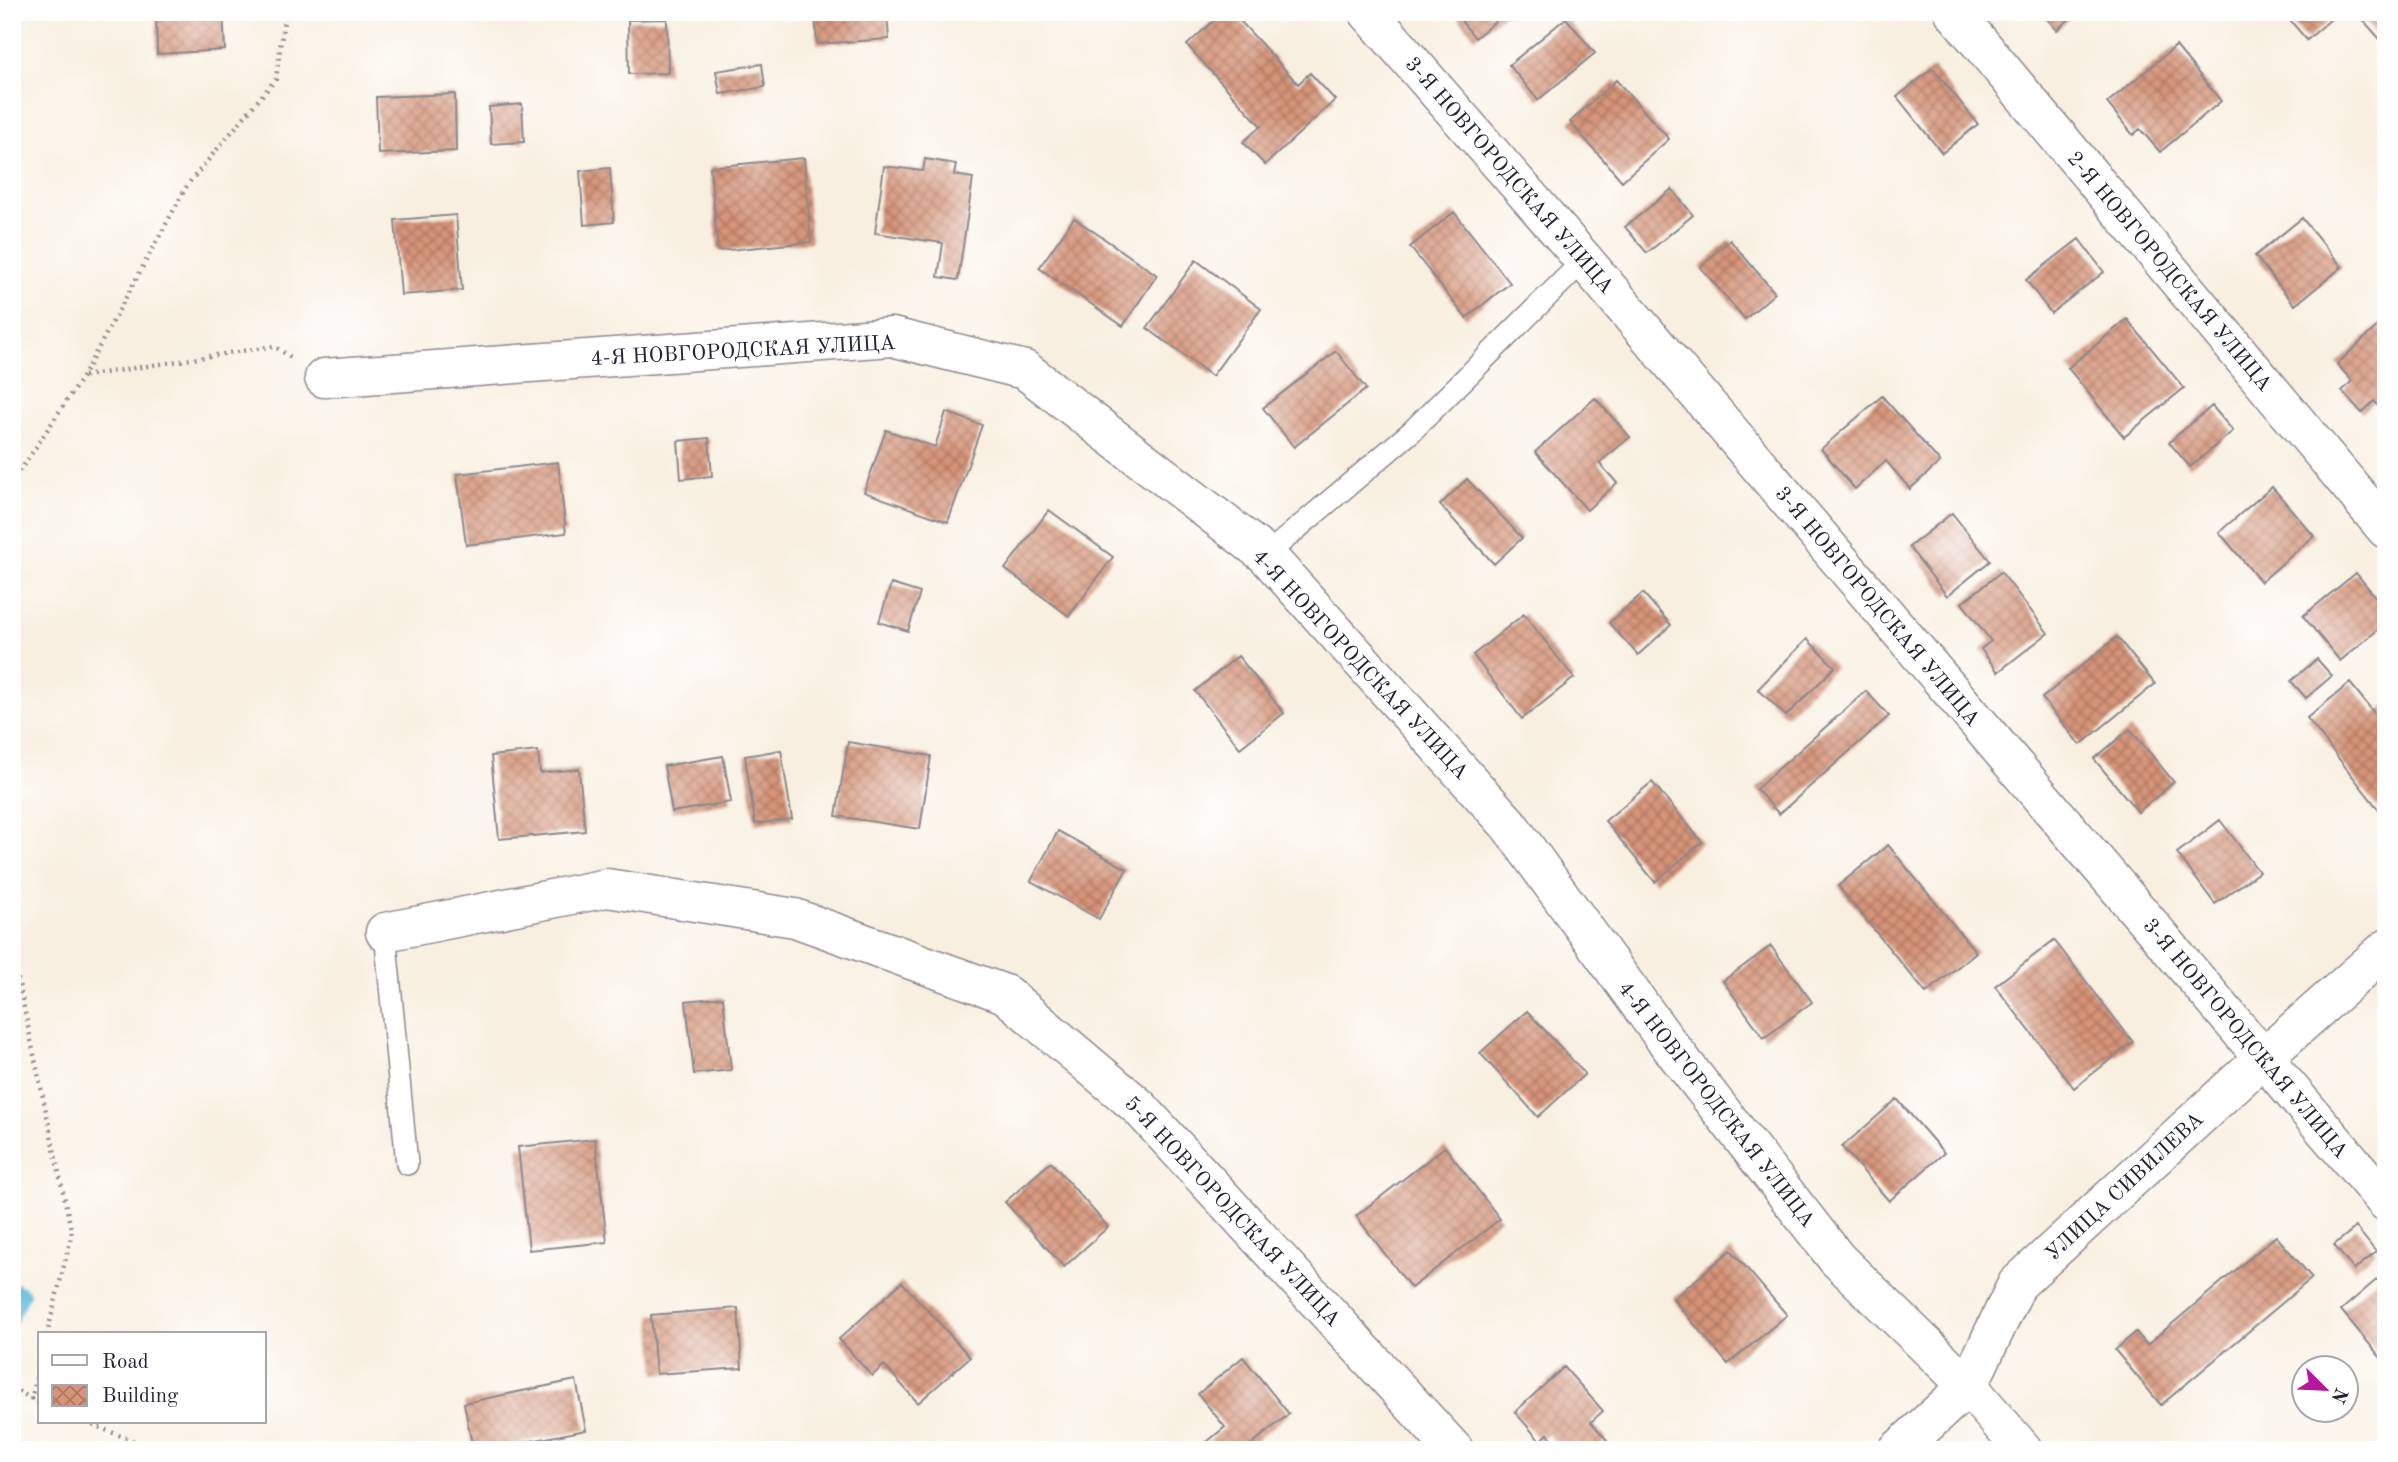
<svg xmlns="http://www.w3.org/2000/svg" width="2398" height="1462" viewBox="0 0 2398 1462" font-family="'Old Standard TT',serif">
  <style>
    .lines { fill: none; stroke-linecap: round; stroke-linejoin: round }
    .stream { stroke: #5ab7d8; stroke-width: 12 }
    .building { fill: url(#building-cross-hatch) }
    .service-casing { stroke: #8d888e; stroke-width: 24 }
    .minor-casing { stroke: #8d888e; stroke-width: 41 }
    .path { stroke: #8d888e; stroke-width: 4.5; stroke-dasharray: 2 5; stroke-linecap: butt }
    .service { stroke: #fff; stroke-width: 21 }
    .minor { stroke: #fff; stroke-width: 38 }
    .labels { text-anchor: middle; stroke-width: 7; stroke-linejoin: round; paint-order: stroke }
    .street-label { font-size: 21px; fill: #22223b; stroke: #fff }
  </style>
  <defs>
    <pattern id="building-cross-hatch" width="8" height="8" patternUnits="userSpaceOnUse" patternTransform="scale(1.75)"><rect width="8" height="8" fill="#d69478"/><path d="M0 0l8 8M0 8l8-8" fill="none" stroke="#ad7864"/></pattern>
  </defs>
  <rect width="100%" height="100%" fill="#fff"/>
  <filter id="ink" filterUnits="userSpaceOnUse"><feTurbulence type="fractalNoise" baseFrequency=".0143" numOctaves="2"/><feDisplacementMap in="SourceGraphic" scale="14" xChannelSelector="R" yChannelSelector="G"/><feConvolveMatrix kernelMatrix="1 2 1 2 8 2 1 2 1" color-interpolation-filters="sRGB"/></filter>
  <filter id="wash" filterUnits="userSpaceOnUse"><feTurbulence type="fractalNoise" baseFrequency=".00686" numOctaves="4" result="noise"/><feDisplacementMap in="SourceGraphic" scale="28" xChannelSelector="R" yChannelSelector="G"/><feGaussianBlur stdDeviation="1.57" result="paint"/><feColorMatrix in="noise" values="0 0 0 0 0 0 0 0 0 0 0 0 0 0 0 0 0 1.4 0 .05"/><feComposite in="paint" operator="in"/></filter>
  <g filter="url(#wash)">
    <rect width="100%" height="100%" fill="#f8efe0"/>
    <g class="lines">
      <path class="stream" d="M 12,1287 L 24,1294 L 12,1319"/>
    </g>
    <g id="blocks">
      <path class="building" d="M 156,12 L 223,12 L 225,50 L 157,54 Z
        M 815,12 L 887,12 L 889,39 L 817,44 Z
        M 1223,12 L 1232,12 L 1298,84 L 1310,73 L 1335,100 L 1265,165 L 1243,142 L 1261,126 L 1187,45 Z
        M 1454,12 L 1507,12 L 1475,38 Z
        M 2041,12 L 2077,12 L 2057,30 Z
        M 2283,12 L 2339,12 L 2307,40 Z
        M 2356,12 L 2386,12 L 2386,46 Z
        M 1566,18 L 1595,53 L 1538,100 L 1509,65 Z
        M 667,19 L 668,73 L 629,74 L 628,20 Z
        M 2176,46 L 2221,101 L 2160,152 L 2140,129 L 2133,135 L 2107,103 Z
        M 762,64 L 765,87 L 720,94 L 716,71 Z
        M 1933,68 L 1978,124 L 1942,153 L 1897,97 Z
        M 1616,80 L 1669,139 L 1622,181 L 1570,122 Z
        M 455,94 L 456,151 L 378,154 L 376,97 Z
        M 522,104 L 524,142 L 491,144 L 489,107 Z
        M 804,158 L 811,242 L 718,251 L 710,167 Z
        M 925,159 L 956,164 L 954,175 L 973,178 L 958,280 L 938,277 L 943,243 L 875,233 L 884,166 L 923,171 Z
        M 610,168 L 614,222 L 584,225 L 580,171 Z
        M 1672,189 L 1693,215 L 1647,253 L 1625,227 Z
        M 1454,212 L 1510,283 L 1466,318 L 1410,247 Z
        M 456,215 L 462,290 L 401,295 L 395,220 Z
        M 1074,218 L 1157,275 L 1123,326 L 1039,268 Z
        M 2302,218 L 2342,267 L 2295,305 L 2255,256 Z
        M 2079,239 L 2104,272 L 2051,313 L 2026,280 Z
        M 1730,240 L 1775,293 L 1745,319 L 1700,267 Z
        M 1196,260 L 1261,309 L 1212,376 L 1147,328 Z
        M 2386,318 L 2386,413 L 2374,401 L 2362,413 L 2342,391 L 2352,381 L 2337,364 Z
        M 2127,319 L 2184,388 L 2124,437 L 2068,368 Z
        M 1336,351 L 1366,389 L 1294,447 L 1263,408 Z
        M 1882,396 L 1940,462 L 1910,489 L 1886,461 L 1855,489 L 1821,449 Z
        M 1595,398 L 1630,437 L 1599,463 L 1617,483 L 1587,510 L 1535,452 Z
        M 2212,406 L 2233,431 L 2190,467 L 2169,442 Z
        M 946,412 L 982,425 L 948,522 L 864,492 L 886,430 L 935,447 Z
        M 709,438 L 712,476 L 681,479 L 678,441 Z
        M 558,462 L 566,533 L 466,545 L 457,474 Z
        M 1467,479 L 1522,538 L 1494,564 L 1440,505 Z
        M 2272,487 L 2314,536 L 2261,582 L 2219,532 Z
        M 1049,510 L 1113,557 L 1069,616 L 1005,569 Z
        M 1952,513 L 1990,561 L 1947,596 L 1909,547 Z
        M 2001,572 L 2048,633 L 1998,672 L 1981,649 L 1991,641 L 1962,603 Z
        M 2356,573 L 2386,610 L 2386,623 L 2340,661 L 2303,616 Z
        M 891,584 L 920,593 L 908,631 L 879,622 Z
        M 1643,593 L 1671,625 L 1638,655 L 1609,623 Z
        M 1524,614 L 1574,678 L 1522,719 L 1473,655 Z
        M 2117,637 L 2155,684 L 2080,745 L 2042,698 Z
        M 1807,639 L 1835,667 L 1786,716 L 1758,689 Z
        M 1238,656 L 1284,713 L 1240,748 L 1195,691 Z
        M 2317,659 L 2332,676 L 2306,698 L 2291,681 Z
        M 2350,683 L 2375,714 L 2386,705 L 2386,819 L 2307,718 Z
        M 1866,691 L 1889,716 L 1779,814 L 1756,789 Z
        M 2130,729 L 2174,782 L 2138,812 L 2094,759 Z
        M 848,742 L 931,756 L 920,829 L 836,816 Z
        M 781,750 L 792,819 L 755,824 L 745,756 Z
        M 538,751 L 540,773 L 579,769 L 585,831 L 499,839 L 491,756 Z
        M 723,756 L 731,802 L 672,812 L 664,766 Z
        M 1652,782 L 1702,842 L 1655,882 L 1605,821 Z
        M 2220,820 L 2259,872 L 2215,904 L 2177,853 Z
        M 1058,831 L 1127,869 L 1099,919 L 1031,881 Z
        M 1888,845 L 1976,952 L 1926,993 L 1838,886 Z
        M 2054,940 L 2133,1042 L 2074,1088 L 1995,986 Z
        M 1771,946 L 1812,1002 L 1764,1038 L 1723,981 Z
        M 723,997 L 731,1070 L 694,1074 L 686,1001 Z
        M 1527,1011 L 1585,1074 L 1538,1117 L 1480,1053 Z
        M 1897,1099 L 1944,1153 L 1889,1201 L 1842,1147 Z
        M 595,1139 L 607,1242 L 529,1250 L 518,1147 Z
        M 1445,1147 L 1500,1219 L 1411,1288 L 1356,1216 Z
        M 1051,1162 L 1108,1227 L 1064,1267 L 1005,1202 Z
        M 2356,1227 L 2376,1252 L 2354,1270 L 2334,1245 Z
        M 2276,1236 L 2312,1278 L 2161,1405 L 2115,1350 L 2136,1332 L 2147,1345 Z
        M 1731,1250 L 1787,1315 L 1728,1364 L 1673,1299 Z
        M 2381,1276 L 2386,1281 L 2386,1364 L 2341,1310 Z
        M 902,1282 L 970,1357 L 918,1403 L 884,1365 L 872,1376 L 839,1339 Z
        M 738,1308 L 742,1368 L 656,1374 L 651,1315 Z
        M 1243,1357 L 1289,1414 L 1244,1450 L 1197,1450 L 1225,1427 L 1198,1394 Z
        M 1564,1367 L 1603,1411 L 1591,1422 L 1607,1440 L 1597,1450 L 1562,1450 L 1548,1434 L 1540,1441 L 1515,1412 Z
        M 576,1380 L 586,1430 L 487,1450 L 473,1450 L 464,1403 Z"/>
    </g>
  </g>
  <g filter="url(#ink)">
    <use href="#blocks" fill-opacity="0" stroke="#8d888e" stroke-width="2"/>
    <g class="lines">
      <g class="service-casing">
        <path id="service" d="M 1266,555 L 1411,432 L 1584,260
          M 385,932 L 407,1164"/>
      </g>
      <g class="minor-casing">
        <path id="minor" d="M 1368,12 L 1584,260 L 2386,1202
          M 1954,12 L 2386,529
          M 324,378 L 892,337 L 1025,370 L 1266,555 L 1509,825 L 1664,1038 L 1837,1259 L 1968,1386 L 2023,1450
          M 385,932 L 607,888 L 795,918 L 1005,994 L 1139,1107 L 1454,1450
          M 1898,1450 L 1968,1386 L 2017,1284 L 2263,1058 L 2386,949"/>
      </g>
      <path class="path" d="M 84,376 L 274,346 L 293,359
        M 12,483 L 83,376 L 188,184 L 276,79 L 284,20 L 289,12
        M 12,951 L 72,1234 L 47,1334
        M 12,1388 L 40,1403
        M 31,1400 L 40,1362
        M 86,1422 L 156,1450"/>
      <use href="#service" class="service"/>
      <use href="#minor" class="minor"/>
    </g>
  </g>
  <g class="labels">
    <g class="street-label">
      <text transform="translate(1510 175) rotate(49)" y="7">3-Я НОВГОРОДСКАЯ УЛИЦА</text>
      <text transform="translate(2170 271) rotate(50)" y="7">2-Я НОВГОРОДСКАЯ УЛИЦА</text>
      <text transform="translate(743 350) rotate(-3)" y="7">4-Я НОВГОРОДСКАЯ УЛИЦА</text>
      <text transform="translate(1878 606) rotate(50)" y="7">3-Я НОВГОРОДСКАЯ УЛИЦА</text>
      <text transform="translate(1361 664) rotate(47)" y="7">4-Я НОВГОРОДСКАЯ УЛИЦА</text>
      <text transform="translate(2246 1038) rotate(50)" y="7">3-Я НОВГОРОДСКАЯ УЛИЦА</text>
      <text transform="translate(1717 1104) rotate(52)" y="7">4-Я НОВГОРОДСКАЯ УЛИЦА</text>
      <text transform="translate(2124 1186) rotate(-43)" y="7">УЛИЦА СИВИЛЕВА</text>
      <text transform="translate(1233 1211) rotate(47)" y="7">5-Я НОВГОРОДСКАЯ УЛИЦА</text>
    </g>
  </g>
  <rect width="2398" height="1462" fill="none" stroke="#fff" stroke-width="42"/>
  <rect x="38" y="1332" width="228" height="91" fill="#ffffff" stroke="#a7a7b1" stroke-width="2"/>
  <rect x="52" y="1355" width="35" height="10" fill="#ffffff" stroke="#a7a7b1" stroke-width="2"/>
  <text x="102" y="1368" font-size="21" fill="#22223b">Road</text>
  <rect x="52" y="1385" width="35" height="21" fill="url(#building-cross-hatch)" stroke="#a7a7b1" stroke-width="2"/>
  <text x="102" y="1402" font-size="21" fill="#22223b">Building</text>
  <g transform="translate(2325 1389) rotate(114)"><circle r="33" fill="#ffffff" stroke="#a7a7b1" stroke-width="2"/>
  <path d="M0-5L12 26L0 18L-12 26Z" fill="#b5179e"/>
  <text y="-10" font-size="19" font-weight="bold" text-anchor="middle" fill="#22223b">N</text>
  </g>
</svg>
